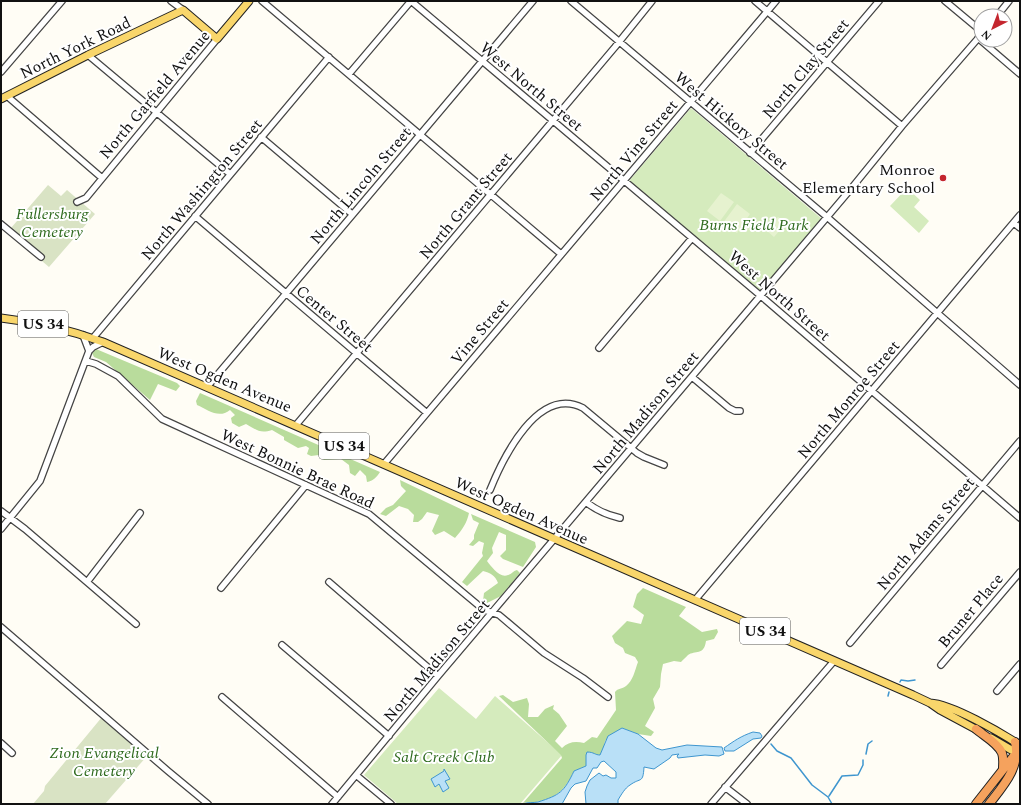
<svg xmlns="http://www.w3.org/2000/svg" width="1021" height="805" viewBox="0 0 1021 805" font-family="Spectral,serif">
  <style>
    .green { fill: #d5ebbd }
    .forest { fill: #b9dc9c }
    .cemetery { fill: #d9e3c4 }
    .pitch { fill: #e6f2cf }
    .water { fill: #b9e0f7; stroke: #3f96cf }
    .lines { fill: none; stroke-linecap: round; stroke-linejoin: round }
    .stream { stroke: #3f96cf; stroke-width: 1.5 }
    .minor-casing { stroke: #444; stroke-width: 8 }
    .major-casing { stroke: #222; stroke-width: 9 }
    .highway-casing { stroke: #222; stroke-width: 10 }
    .minor { stroke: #fff; stroke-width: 5.5 }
    .major { stroke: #f9d66b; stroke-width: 7 }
    .highway { stroke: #f5a25d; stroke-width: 8 }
    .poi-dot { fill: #c4262e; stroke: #fff; stroke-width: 1.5 }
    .labels { text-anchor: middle; stroke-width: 4; stroke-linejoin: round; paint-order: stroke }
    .shield { fill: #fff; stroke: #585858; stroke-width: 1 }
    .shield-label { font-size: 15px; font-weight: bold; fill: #111 }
    .street-label { font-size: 16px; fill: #111; stroke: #fff }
    .poi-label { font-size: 16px; fill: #111; stroke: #fff; text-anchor: end }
    .park-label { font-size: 16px; font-style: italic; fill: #2f6b1f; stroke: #fff }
  </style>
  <rect width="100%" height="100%" fill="#fffdf5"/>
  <path class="green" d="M 691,108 L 822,219 L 760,292 L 629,181 Z
    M 907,188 L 920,200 L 914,207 L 929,221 L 919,233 L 890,206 Z
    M 439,688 L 476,719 L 495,696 L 562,755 L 520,804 L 398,804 L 364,775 Z"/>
  <path class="forest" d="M 96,349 L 177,383 L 180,386 L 176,391 L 158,384 L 150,400 L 106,362 L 94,357 L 92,353 Z
    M 200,393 L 380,472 C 377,477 373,481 367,482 L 366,476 L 360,470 L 355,476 L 350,473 L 349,465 L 341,459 L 324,460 L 319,455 L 311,456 L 307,454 L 309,448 L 306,446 L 298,448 L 284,440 L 284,437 L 272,430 C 260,434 257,430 246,424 L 239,427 L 232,423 L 231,418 L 235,415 L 230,410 C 219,419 208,410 197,405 L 196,401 Z
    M 400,480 L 469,513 C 467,523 462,530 455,538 L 444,531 L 435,535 L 432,531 L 439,515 L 427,512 L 422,519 L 418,522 L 413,522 L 414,515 L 408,509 L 399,506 L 386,516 L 380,514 L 386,508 L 393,505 L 406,491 L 401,486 Z
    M 471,514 L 535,542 L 536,547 L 523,567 L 503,559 L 500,556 L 506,550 L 506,535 L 499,532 L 492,548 L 493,553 L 487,561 C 491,566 500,579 508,575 C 512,574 513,571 517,570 L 520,573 L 501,596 L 487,603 L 483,601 L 484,593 L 498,583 C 495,575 490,573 483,571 L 467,586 L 462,582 L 483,556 L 482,553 L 484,543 L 479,541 L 473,546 L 469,545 L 474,539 L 474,535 L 479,523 L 473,520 Z
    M 643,588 L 686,607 L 679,616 L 702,632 L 717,629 L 718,632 L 714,639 L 706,641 C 704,656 695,650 688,655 C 686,657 683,660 681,662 L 674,661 L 663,664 L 661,674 L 660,687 L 653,699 L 655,708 L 645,726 L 654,732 L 651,736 L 638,734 L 622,728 L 605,741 L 604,748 L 600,755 L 586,755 L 586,766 L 574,771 C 565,790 557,798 536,802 C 532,803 527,802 523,803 L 562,758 L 561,755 L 499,696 L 503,695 L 513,702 L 527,698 L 529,704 L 528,717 L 538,717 L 545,709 L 554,705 L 553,709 L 559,714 L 567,726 L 555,741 L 562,748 C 568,742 575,741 584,743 L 592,737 L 597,738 L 616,710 L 615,692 C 618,688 622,689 626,686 C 633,681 635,670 638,662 L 635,657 L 625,653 L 623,648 L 615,643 L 612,636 L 627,621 L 641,624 L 644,615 L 633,607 L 637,594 Z"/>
  <path class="cemetery" d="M 48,185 L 61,196 L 67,190 L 95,214 L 49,267 L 36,256 L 39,252 L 11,228 Z
    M 102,717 L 147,756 L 105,804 L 33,804 L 44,791 L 45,786 Z"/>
  <path class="pitch" d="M 721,193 L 734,202 L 720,221 L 707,211 Z
    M 737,204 L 750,214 L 737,233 L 723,223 Z
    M 778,217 L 786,223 L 774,237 L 766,230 Z"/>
  <path class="water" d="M 622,728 L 638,734 L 656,748 L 662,750 L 687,745 L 722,747 L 724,754 L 719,756 L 705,755 L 678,758 L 677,756 L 679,754 L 672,755 L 670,758 L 654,769 L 644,767 C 643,784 641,777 630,785 C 625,788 621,795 618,800 L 618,804 L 586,804 L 585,792 L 587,786 L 590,780 L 599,773 L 603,776 L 606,775 L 611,778 L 616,778 L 616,772 L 604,761 L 601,762 L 597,768 L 593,768 L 586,781 L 575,784 L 571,788 L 562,804 L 523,804 C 527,802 533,803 538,802 C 560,795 564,792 574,771 L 586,766 L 586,755 L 587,752 C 594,752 595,755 600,755 L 608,736 Z
    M 753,732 L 760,733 L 762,736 L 761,738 L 753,739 L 734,751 L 725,751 L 724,748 C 734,741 741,736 753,732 Z
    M 444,769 L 450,779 L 445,781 L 449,788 L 443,792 L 439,784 L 435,787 L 431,779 L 444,771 Z"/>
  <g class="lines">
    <path class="stream" d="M 900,682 L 901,680 L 908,681 L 915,680
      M 888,696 L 889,692
      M 771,744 L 777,751 L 791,758 L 812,785 L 828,797 L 832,804
      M 866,754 L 868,744 L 872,741
      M 829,796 L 842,776 L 858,775 L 863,765 L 863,760"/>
    <g class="minor-casing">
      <path id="minor" d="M 171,1 L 183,10
        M 262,1 L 561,254
        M 411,1 L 761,296 L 1020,518
        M 571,1 L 827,217 L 1020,385
        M 755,1 L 902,126
        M 945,1 L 981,31
        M 997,16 L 1009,1
        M 978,38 L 1020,74
        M 88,55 L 230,174
        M 1,72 L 62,1
        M 349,74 L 411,1
        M 7,96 L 102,178
        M 261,137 L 352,214
        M 750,153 L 879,1
        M 77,202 L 86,198 L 217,39
        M 195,216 L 427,413 L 776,1
        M 1014,223 L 1020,228
        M 1,224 L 41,257
        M 83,335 L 89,351
        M 93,338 L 329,57
        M 599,348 L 692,238
        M 86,361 L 96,364 L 118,376 L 162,419 L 369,514 L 484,610 L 499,615 L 544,653 L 583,678 L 608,697
        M 692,377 L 729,408 L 735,411 L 740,411
        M 207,387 L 533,1
        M 296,425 L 615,47 L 652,1
        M 384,464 L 427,413
        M 490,490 C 503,458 538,385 583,408 L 637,453 L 644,457 L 664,465
        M 586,502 C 597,511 607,515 620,518
        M 1,511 L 25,529 L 136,624
        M 1,529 L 40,481 L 89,351 L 93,347 L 103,342
        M 87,582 L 140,513
        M 329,582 L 438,676
        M 221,588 L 306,485
        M 695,600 L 1020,215
        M 1,627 L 168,771 L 208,804
        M 850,643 L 1020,441
        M 282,645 L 389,736
        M 941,665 L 1020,572
        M 997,691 L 1020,664
        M 222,697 L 338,797
        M 1,743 L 12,753
        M 356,775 L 391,804
        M 725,787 L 747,804
        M 332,804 L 438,676 L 850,190 L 902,126 L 981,35
        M 711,804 L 834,661"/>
    </g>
    <g class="major-casing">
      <path id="major" d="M 1,99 L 88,55 L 183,10 L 217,39 L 249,1
        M 1,318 C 36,322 70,330 103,342 L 913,695 L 930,703 L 940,710 L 981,732
        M 930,703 C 952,704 1001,733 1020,745
        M 991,738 L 1020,755"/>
    </g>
    <g class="highway-casing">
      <path id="highway" d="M 976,729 C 984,736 998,743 1002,753 C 1004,758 1003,763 1003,769
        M 976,804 L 1013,757 L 1020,752
        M 989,804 C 1003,786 1021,767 1015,742"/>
    </g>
    <use href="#minor" class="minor"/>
    <use href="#major" class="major"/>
    <use href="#highway" class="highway"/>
  </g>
  <circle class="poi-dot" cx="943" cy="178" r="4"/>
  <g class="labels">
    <g class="shield">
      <rect x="18" y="311" width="50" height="26" rx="3"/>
      <rect x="319" y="433" width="50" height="26" rx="3"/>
      <rect x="740" y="618" width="50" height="26" rx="3"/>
    </g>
    <g class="shield-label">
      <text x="43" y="329">US 34</text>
      <text x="344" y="451">US 34</text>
      <text x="765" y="636">US 34</text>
    </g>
    <g class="street-label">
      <text transform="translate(75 47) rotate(-26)" y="6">North York Road</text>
      <text transform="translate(805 68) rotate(-50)" y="6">North Clay Street</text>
      <text transform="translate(532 86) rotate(40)" y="6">West North Street</text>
      <text transform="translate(154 94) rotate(-50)" y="6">North Garfield Avenue</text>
      <text transform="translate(732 120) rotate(40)" y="6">West Hickory Street</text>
      <text transform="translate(633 150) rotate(-50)" y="6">North Vine Street</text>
      <text transform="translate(360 185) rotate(-50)" y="6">North Lincoln Street</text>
      <text transform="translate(201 189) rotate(-50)" y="6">North Washington Street</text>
      <text transform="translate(465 205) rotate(-50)" y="6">North Grant Street</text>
      <text transform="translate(780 295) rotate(41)" y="6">West North Street</text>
      <text transform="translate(335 318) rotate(40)" y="6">Center Street</text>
      <text transform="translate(479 331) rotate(-50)" y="6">Vine Street</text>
      <text transform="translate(225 379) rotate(23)" y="6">West Ogden Avenue</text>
      <text transform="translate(848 399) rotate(-50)" y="6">North Monroe Street</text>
      <text transform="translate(645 412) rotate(-50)" y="6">North Madison Street</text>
      <text transform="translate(298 468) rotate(25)" y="6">West Bonnie Brae Road</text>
      <text transform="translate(522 510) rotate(24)" y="6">West Ogden Avenue</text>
      <text transform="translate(925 533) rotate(-50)" y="6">North Adams Street</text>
      <text transform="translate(970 610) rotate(-50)" y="6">Bruner Place</text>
      <text transform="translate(436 660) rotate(-50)" y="6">North Madison Street</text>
    </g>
    <g class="poi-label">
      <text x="935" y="175">Monroe<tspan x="935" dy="18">Elementary School</tspan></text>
    </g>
    <g class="park-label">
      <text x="52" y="219">Fullersburg<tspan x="52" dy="18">Cemetery</tspan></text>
      <text x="754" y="230">Burns Field Park</text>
      <text x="104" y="758">Zion Evangelical<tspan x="104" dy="18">Cemetery</tspan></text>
      <text x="444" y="762">Salt Creek Club</text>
    </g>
  </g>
  <rect width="1021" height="805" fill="none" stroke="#111111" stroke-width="4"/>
  <g transform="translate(993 28) rotate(222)"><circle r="19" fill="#ffffff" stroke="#a0a0a0"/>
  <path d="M0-3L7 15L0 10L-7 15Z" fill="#c4262e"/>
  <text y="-6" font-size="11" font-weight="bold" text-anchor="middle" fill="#111111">N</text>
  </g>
</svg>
